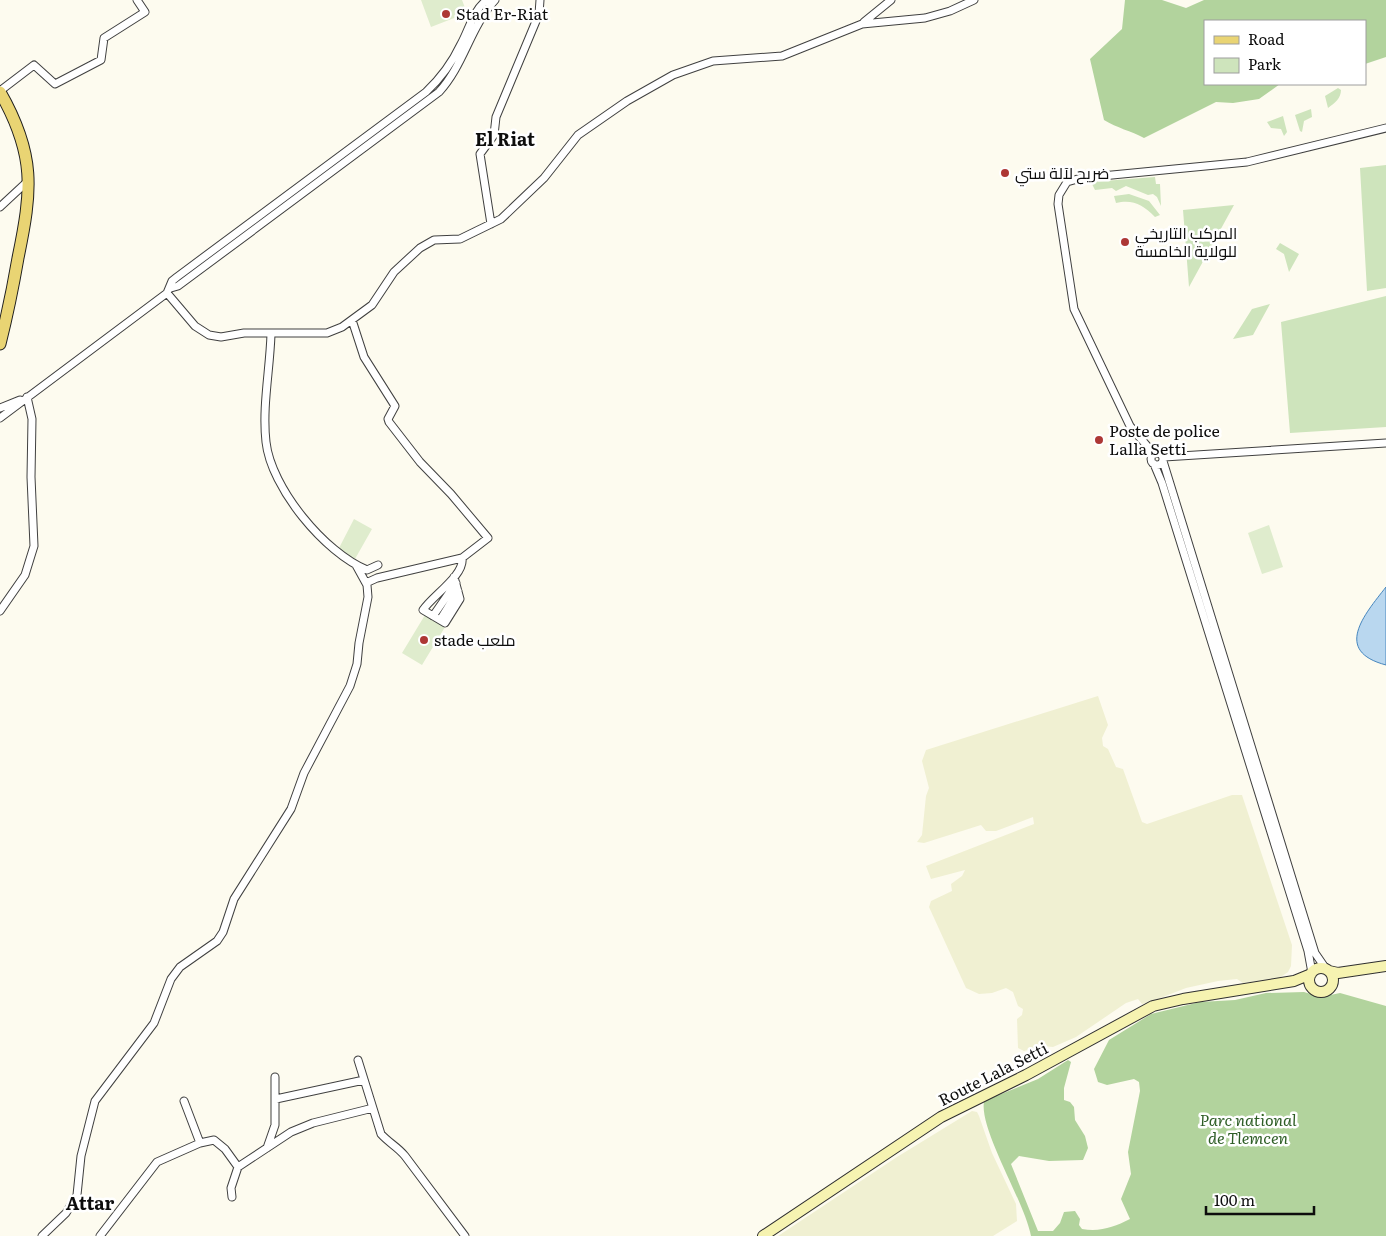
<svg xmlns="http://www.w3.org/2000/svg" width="1386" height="1236" viewBox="0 0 1386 1236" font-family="Literata,Cairo,serif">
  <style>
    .farmland { fill: #f0f0d2 }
    .green { fill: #cee4bc }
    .forest { fill: #b2d39d }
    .pitch { fill: #dfeccd }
    .water { fill: #b9d7ef; stroke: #4887be }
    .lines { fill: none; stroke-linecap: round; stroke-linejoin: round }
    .minor-casing { stroke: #404040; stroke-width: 9 }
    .secondary-casing { stroke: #2f2f2f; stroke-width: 12 }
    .primary-casing { stroke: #1e1e1e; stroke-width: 13 }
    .minor { stroke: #fff; stroke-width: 7 }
    .secondary { stroke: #f6f3b1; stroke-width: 10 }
    .primary { stroke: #e9d473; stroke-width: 11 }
    .poi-dot { fill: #ad3735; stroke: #fff; stroke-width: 2 }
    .labels { text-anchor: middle; stroke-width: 5; stroke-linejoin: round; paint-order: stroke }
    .poi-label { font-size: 16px; fill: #0d0d0d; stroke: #fff; text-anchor: start }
    .street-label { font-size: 16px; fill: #0d0d0d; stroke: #fff }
    .park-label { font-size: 16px; font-style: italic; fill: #2d5d25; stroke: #fff }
    .neighbourhood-label { font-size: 18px; font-weight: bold; fill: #0d0d0d; stroke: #fff }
  </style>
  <rect width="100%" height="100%" fill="#fdfbef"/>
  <path class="farmland" d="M 1098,696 L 1108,725 L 1102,738 L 1103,746 L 1108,749 L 1116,767 L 1123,769 L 1142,822 L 1147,824 L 1232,795 L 1242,795 L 1292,945 L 1291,966 L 1288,972 L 1279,978 L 1243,983 L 1237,979 L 1218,981 L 1186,988 L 1150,1002 L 1142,1004 L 1138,999 L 1126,1003 L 1076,1037 L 1053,1047 L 1043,1046 L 1024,1051 L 1018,1048 L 1017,1019 L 1022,1015 L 1023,1009 L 1018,1006 L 1013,992 L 1006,988 L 992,993 L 979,994 L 966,988 L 929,907 L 931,901 L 952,891 L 951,884 L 962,876 L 965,870 L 931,879 L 926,866 L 1034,824 L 1033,817 L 996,831 L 986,831 L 981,825 L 924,843 L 917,842 L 922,835 L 926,796 L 929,788 L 922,761 L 926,750 Z
    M 972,1111 L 977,1112 L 979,1116 L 992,1153 L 1016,1204 L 1017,1221 L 993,1236 L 778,1236 L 897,1157 Z"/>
  <path class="green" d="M 1338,88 L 1341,90 C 1341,98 1335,103 1328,108 L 1325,96 Z
    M 1311,109 L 1312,117 L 1304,121 L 1302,132 L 1300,131 L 1295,115 Z
    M 1283,116 L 1287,132 L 1284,136 L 1281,129 L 1271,128 L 1267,122 Z
    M 1386,165 L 1386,288 L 1367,291 L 1360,168 Z
    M 1155,177 L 1156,184 L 1160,184 L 1161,206 L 1157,197 L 1153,194 L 1148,195 L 1126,186 L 1116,191 L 1112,188 L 1095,190 L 1091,182 Z
    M 1129,194 L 1149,201 L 1160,215 L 1155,217 C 1143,205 1133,199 1116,203 L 1114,196 Z
    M 1234,205 L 1189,287 L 1183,210 Z
    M 1280,243 L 1299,254 L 1289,272 L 1284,254 L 1276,249 Z
    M 1386,296 L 1386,427 L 1290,433 L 1281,322 Z
    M 1270,304 L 1253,335 L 1233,339 L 1252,309 Z"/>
  <path class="forest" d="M 1125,0 L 1162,0 L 1186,8 L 1204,0 L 1386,0 L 1386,57 L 1365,64 L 1365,21 L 1205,21 L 1205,84 L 1280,84 L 1259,99 L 1233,103 L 1216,102 L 1144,138 C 1131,131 1117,128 1104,120 L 1090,59 L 1122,29 Z
    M 1304,992 L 1321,997 L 1340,993 L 1386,1006 L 1386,1236 L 1031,1236 C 1024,1200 979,1130 984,1101 L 1038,1079 L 1068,1060 L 1071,1062 L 1064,1088 L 1064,1100 L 1070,1102 L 1074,1107 L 1075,1120 L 1085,1136 L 1088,1148 L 1083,1160 L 1049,1161 L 1019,1156 L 1011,1164 L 1038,1231 L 1053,1231 L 1060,1223 L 1064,1212 L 1075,1211 L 1080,1219 L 1079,1225 L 1082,1229 C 1101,1232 1114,1227 1130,1219 L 1121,1199 L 1131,1174 L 1128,1152 L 1140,1091 L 1139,1082 L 1134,1079 L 1107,1085 L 1098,1082 L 1094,1069 L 1109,1040 L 1151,1014 L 1200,1002 L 1235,1000 L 1266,993 Z"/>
  <path class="pitch" d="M 421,0 L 462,0 L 467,13 L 431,27 Z
    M 354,519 L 372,529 L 355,559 L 338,550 Z
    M 1269,525 L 1283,567 L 1262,574 L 1248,533 Z
    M 425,615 L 445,627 L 422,665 L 402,653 Z"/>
  <path class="water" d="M 1386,587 L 1386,665 C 1333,651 1364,615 1386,587 Z"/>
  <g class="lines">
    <g class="minor-casing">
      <path id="minor" d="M 864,22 L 891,0
        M 0,91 L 34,65 L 55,84 L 101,60 L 104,38 L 145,12 L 137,0
        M 0,207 L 29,180
        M 491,224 L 480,154 L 494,135 L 496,117 L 539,14 L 540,0
        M 171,288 L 178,286 L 439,92 C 464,65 470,27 495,0
        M 167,293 L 195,326 L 209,335 L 221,337 L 244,333 L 327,333 L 342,327 L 372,305 L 394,272 L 420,248 L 434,240 L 460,239 L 501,219 L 544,178 L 578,135 L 627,101 L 673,75 L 713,61 L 782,56 L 862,24 L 925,18 L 950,11 L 974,0
        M 352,320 L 364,357 L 395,406 L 388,419 L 389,422 L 420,462 L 451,494 L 488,538 L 462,558 L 377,578 L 366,583
        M 271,334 C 270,369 262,407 266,442 C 271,488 325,553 367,570 L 378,565
        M 0,408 L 20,400
        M 0,418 L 167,293 L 172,281 L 177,277 L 426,92 C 441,78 452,63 461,44 C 469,30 473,10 487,0
        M1151 459a6 6 0 1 1 12 0a6 6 0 1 1-12 0Z
        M 1154,454 L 1130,426 L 1074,309 L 1058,204 L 1059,195 L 1067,182 L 1081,178 L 1247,162 L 1386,128
        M 1164,457 L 1386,443
        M 1163,461 L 1315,953 L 1326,969
        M 1154,464 L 1162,483 L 1308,951 L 1312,973
        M 454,577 L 460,599 L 445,623 L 423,610 C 432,596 465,575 462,558
        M 0,611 L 25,575 L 34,546 L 31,477 L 32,419 L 27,397
        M 433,616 L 456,583
        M 440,620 L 458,591
        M 358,1060 L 381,1134 C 389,1143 398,1147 405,1156 L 465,1236
        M 276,1099 L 364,1080
        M 184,1101 L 200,1143
        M 267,1148 L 275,1125 L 275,1077
        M 232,1197 L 231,1188 L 238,1167
        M 42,1236 L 66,1213 L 77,1195 L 81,1156 L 95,1101 L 154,1023 L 171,979 L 180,967 L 217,941 L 223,932 L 234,899 L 291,809 L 304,773 L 350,686 L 357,664 L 359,643 L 368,597 L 367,585 L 356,565
        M 100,1236 L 157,1162 L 200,1143 L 214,1140 L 225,1149 L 238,1167 L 291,1132 L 313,1123 L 373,1108"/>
    </g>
    <g class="secondary-casing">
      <path id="secondary" d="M1309 980a12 12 0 1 1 24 0a12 12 0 1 1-24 0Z
        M 1329,971 L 1338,973 L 1386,966
        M 763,1236 L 941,1117 L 1026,1075 L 1153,1006 L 1183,999 L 1294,981 L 1311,974"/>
    </g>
    <g class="primary-casing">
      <path id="primary" d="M 0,92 C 36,155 32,190 18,258 C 13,287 7,316 0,344"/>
    </g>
    <use href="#minor" class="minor"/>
    <use href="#secondary" class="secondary"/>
    <use href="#primary" class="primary"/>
  </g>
  <g class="poi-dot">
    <circle cx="446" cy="14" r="5"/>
    <circle cx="1005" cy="173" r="5"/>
    <circle cx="1125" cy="242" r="5"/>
    <circle cx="1099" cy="440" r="5"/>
    <circle cx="424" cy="640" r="5"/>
  </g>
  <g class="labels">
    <g class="poi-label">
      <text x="456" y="20">Stad Er-Riat</text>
      <text x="1015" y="179">ضريح لآلة ستي</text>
      <text x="1135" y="239">المركب التاريخي<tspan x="1135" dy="18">للولاية الخامسة</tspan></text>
      <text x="1109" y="437">Poste de police<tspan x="1109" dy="18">Lalla Setti</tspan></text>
      <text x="434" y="646">stade ملعب</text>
    </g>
    <g class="street-label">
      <text transform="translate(993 1074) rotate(-27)" y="6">Route Lala Setti</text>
    </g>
    <g class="park-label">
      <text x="1248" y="1126">Parc national<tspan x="1248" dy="18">de Tlemcen</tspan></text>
    </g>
    <g class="neighbourhood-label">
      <text x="505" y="146">El Riat</text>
      <text x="90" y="1210">Attar</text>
    </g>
  </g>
  <rect x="1204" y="20" width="162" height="65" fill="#ffffff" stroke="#9e9e9e"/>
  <rect x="1214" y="36" width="25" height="8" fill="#e9d473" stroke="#9e9e9e"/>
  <text x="1248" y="45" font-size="15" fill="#0d0d0d">Road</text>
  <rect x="1214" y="58" width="25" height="15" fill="#cee4bc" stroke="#9e9e9e"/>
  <text x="1248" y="70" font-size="15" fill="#0d0d0d">Park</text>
  <path d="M1206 1206v8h108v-8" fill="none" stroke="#0d0d0d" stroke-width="2.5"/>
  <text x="1214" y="1206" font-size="15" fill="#0d0d0d" stroke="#ffffff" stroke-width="4" paint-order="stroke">100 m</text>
</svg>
